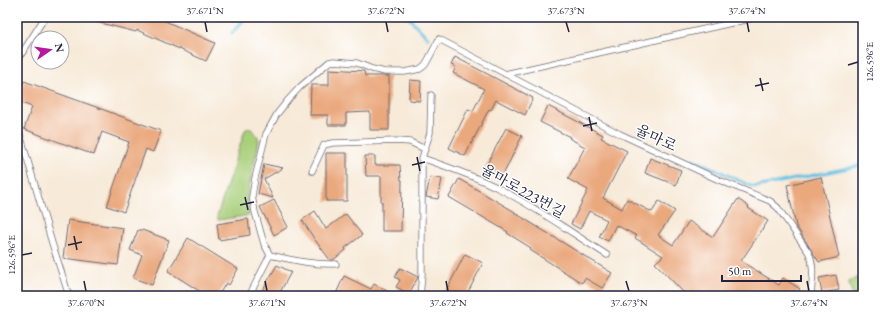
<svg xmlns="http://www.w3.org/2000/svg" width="880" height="313" viewBox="0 0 880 313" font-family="'EB Garamond','Noto Serif KR',serif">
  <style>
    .green { fill: #a8cf79; stroke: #65785a }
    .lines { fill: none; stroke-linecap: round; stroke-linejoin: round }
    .stream { stroke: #64c0e2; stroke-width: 3 }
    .building { fill: #eaa87d }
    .service-casing { stroke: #6d6872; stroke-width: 7 }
    .service { stroke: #fff; stroke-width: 5.5 }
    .ticks { fill: none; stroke: #22223b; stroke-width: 1.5 }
    .labels { text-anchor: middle; stroke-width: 3; stroke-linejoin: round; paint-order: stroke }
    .street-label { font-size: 15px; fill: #22223b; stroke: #fff }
    .neatline { fill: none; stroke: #22223b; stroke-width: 1.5 }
    .ticks-label { font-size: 10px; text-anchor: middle; fill: #22223b }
  </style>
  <rect width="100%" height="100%" fill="#fff"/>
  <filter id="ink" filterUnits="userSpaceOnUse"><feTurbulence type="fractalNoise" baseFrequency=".025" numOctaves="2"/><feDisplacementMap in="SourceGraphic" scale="8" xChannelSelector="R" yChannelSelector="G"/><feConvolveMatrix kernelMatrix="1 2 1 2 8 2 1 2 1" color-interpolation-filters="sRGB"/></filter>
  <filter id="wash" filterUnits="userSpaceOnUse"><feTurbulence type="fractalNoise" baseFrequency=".012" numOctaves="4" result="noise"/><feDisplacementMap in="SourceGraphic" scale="16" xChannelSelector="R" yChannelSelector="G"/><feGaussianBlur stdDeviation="0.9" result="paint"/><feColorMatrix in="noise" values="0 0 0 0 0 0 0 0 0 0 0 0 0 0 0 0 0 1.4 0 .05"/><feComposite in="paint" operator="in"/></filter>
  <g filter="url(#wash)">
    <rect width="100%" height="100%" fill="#f7ead8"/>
    <path class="green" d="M 248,128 C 254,129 258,136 259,141 L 247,197 L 249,215 L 239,217 L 218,220 L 217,216 L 219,210 L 245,130 Z
      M 863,276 L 863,296 L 853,296 L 849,283 L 850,280 Z"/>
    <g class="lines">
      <path class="stream" d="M 408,17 L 428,38
        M 232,33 L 246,17
        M 693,159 L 751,186 L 756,187 L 863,165"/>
    </g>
    <g id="blocks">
      <path class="building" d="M 89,17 L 156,17 L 215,43 L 206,61 L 137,30 L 136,32 L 89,20 Z
        M 455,57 L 533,98 L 525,115 L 496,100 L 491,110 L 489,109 L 465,156 L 449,148 L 468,109 L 473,111 L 484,89 L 453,73 L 456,67 L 451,65 Z
        M 329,69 L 364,71 L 365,76 L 389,76 L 389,130 L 370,130 L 370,112 L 346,113 L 346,125 L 328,125 L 328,115 L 310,115 L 311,85 L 329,85 Z
        M 410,80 L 421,81 L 420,101 L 409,100 Z
        M 24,81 L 96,107 L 161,131 L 153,152 L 146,149 L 124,212 L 107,206 L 129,142 L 102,132 L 94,155 L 24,129 L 32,107 L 17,101 Z
        M 548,106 L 603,135 L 601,138 L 627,151 L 603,198 L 622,209 L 627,199 L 652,212 L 659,201 L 675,211 L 658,235 L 673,245 L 689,221 L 713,237 L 738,199 L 749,207 L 748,208 L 768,221 L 741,261 L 779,285 L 783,278 L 800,289 L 795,296 L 687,296 L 655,263 L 663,256 L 635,238 L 637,236 L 616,225 L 608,241 L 599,237 L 607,220 L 589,211 L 580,229 L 571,224 L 588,190 L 568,179 L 585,147 L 569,138 L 570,137 L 540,122 Z
        M 506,128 L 522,136 L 502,177 L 485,168 Z
        M 326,153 L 347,153 L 347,201 L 326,201 Z
        M 365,156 L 375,156 L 375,165 L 400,165 L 401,180 L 402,180 L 401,231 L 382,231 L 382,202 L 381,202 L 381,176 L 366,176 Z
        M 650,158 L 681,170 L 676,185 L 645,173 Z
        M 264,164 L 283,168 L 264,179 L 273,198 L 258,194 Z
        M 430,177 L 442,179 L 438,199 L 426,197 Z
        M 821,177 L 839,257 L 819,262 L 796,226 L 787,185 Z
        M 459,179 L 515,212 L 515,213 L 612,273 L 602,288 L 585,278 L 582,283 L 530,250 L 531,248 L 507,233 L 508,232 L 449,197 Z
        M 274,200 L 288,227 L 274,235 L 260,207 Z
        M 315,211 L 326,229 L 346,214 L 362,235 L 345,248 L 346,250 L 333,260 L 330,260 L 315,240 L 302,220 Z
        M 248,219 L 250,235 L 219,240 L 217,224 Z
        M 68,220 L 123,228 L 118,265 L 63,258 Z
        M 138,230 L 142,230 L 169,240 L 152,285 L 133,278 L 142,255 L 130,250 Z
        M 188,238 L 238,269 L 229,285 L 226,283 L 218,296 L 207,296 L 168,271 Z
        M 465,254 L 483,263 L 466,296 L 455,296 L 446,291 Z
        M 277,265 L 291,272 L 278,296 L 259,296 Z
        M 400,268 L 418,277 L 409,294 L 396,287 L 400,280 L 395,277 Z
        M 836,275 L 839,290 L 822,293 L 819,278 Z
        M 344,276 L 371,289 L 374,284 L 396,296 L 335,296 Z"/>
    </g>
  </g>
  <g filter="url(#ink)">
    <use href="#blocks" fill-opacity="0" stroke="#6d6872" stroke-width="1"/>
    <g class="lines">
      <g class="service-casing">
        <path id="service" d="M 17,61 L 45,17
          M 505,74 L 758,17
          M 17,124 L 52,243 L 69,296
          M 422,158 C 448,167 475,176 500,189 C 537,208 572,233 607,255
          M 312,171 L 324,145 L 332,143 L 397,141 L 410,142 L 425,149
          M 270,255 C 293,260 312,265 336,264
          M 249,296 L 270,255 L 264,244 L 255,212 L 252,196 L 255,178 L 266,134 L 277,114 L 288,100 L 300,87 L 329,62 L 334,61 L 357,63 L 372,69 L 385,72 L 405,72 L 420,69 L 425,65 L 428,60 L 439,39 L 620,134 L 719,180 L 770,201 L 778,208 L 809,253 C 815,267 812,281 811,296
          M 420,296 L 422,275 L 422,158 L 430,133 L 431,95"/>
      </g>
      <use href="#service" class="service"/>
    </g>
  </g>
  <path class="ticks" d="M 205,22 L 207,32M 386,22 L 388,32M 566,22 L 569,32M 747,22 L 749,32M 848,65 L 858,62M 760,78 L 763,91M 755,86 L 769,83M 589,117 L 592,131M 583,126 L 597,123M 417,157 L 420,171M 412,165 L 425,162M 245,197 L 248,210M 240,205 L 254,202M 74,236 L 77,250M 68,245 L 82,242M 22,255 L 32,253M 84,281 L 86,291M 265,281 L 267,291M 446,281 L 448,291M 626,281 L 629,291M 807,281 L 809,291"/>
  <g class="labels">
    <g class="street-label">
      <text transform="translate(656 138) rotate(25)" y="5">율마로</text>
      <text transform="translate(523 191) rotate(29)" y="5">율마로223번길</text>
    </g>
  </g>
  <rect width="880" height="313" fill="none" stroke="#fff" stroke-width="44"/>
  <g transform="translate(50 50) rotate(77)"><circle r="19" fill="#ffffff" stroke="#a7a7b1"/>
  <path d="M0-3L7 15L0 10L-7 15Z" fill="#b5179e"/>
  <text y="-6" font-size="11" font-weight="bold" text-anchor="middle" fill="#22223b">N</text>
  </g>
  <path d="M722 275v6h79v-6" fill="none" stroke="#22223b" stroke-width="2"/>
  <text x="728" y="275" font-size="12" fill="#22223b" stroke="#ffffff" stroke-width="3" paint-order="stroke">50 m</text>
  <rect x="22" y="22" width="836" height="269" class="neatline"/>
  <g class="ticks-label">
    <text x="205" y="14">37.671°N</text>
    <text x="386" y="14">37.672°N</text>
    <text x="566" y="14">37.673°N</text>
    <text x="747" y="14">37.674°N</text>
    <text transform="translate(869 62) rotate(-90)" y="4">126.596°E</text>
    <text transform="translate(11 255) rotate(-90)" y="4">126.596°E</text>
    <text x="86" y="306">37.670°N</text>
    <text x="267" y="306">37.671°N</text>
    <text x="448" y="306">37.672°N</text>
    <text x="629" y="306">37.673°N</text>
    <text x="809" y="306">37.674°N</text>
  </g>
</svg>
